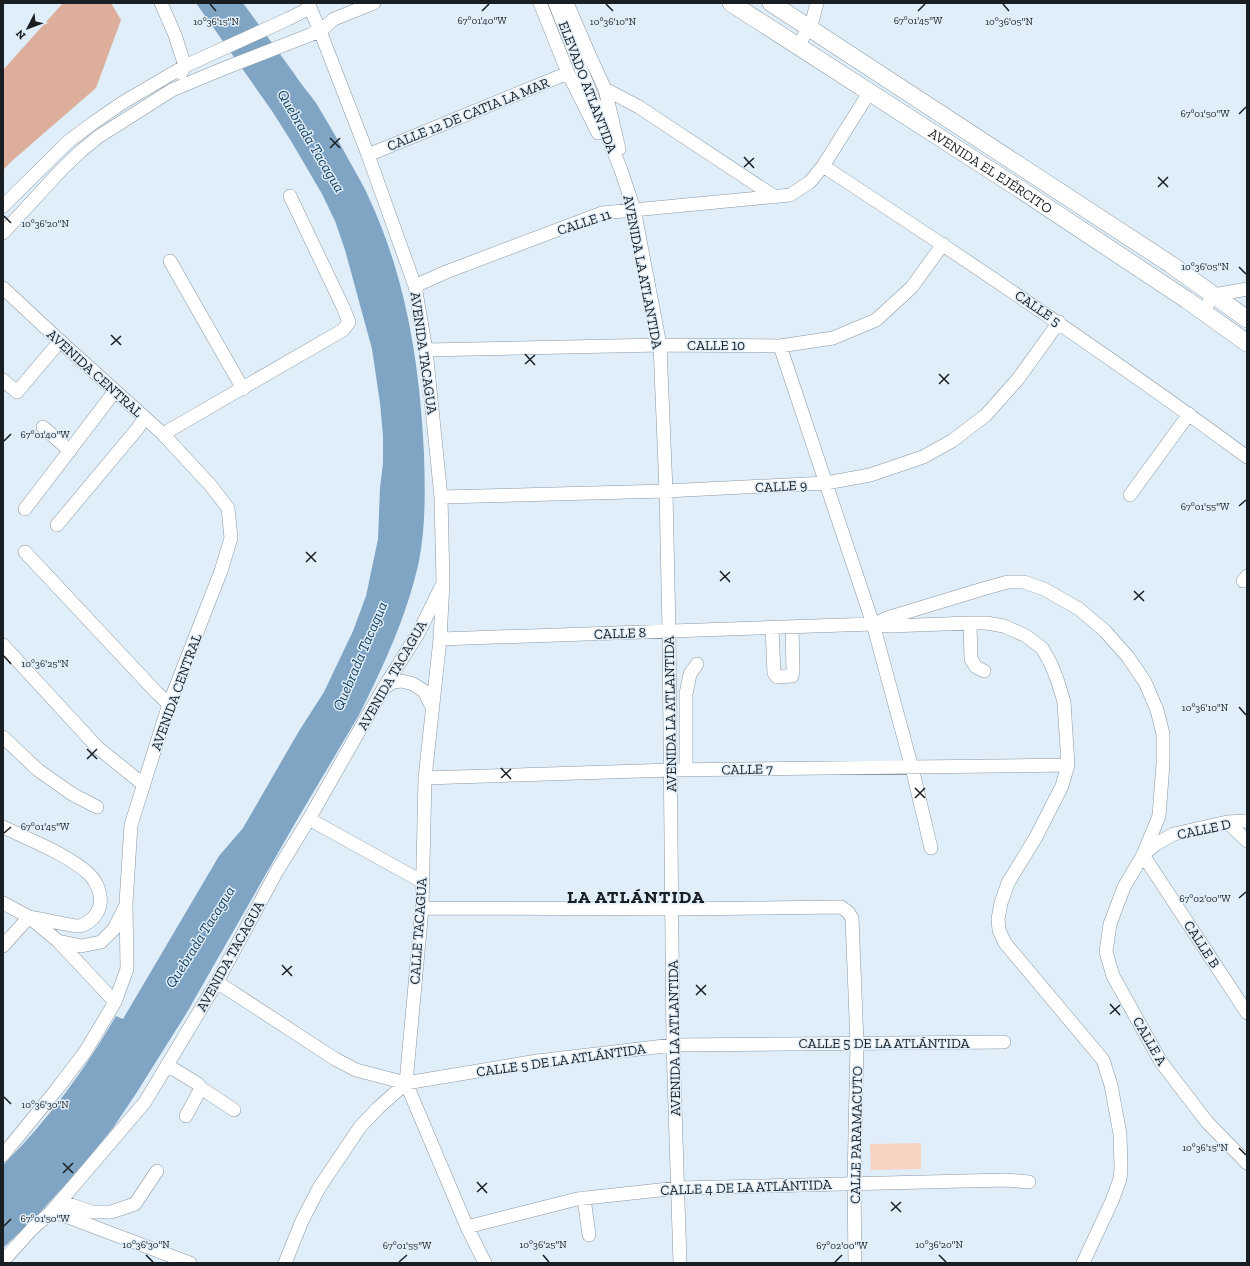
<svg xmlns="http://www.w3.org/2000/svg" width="1250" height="1266" viewBox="0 0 1250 1266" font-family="'Zilla Slab',serif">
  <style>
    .green { fill: #f7d2c3 }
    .forest { fill: #dcae9b }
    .water { fill: #80a5c4 }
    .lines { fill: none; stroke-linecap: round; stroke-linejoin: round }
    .minor-casing { stroke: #8a97a2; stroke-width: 14 }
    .major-casing { stroke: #8a97a2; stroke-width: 18 }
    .minor { stroke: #fff; stroke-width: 13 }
    .major { stroke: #fff; stroke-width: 17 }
    .ticks { fill: none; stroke: #191e22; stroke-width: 1.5 }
    .labels { text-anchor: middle; stroke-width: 3; stroke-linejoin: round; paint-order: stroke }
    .street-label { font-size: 14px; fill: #191e22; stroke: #e0eef9 }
    .water-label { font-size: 15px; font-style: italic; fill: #144160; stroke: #e0eef9 }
    .district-label { font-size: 18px; font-weight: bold; letter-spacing: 1px; fill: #191e22; stroke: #e0eef9 }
    .ticks-label { font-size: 10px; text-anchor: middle; fill: #191e22; stroke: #e0eef9; stroke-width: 3; stroke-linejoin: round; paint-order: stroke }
  </style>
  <rect width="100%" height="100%" fill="#e0eef9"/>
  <path class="green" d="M 921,1143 L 921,1169 L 871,1170 L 870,1144 Z"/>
  <path class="forest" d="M 63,3 L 111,3 L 121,20 L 96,88 L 13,160 L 3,170 L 3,70 Z"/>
  <path class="water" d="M 196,3 L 243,3 C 260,26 276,49 293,72 C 300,83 309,93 316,103 C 328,123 340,143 351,164 C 357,175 364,186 369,198 C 406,277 420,366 424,453 C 425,489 426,525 419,561 C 407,616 384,665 359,715 L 294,825 L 186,1014 L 137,1092 L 113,1128 L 77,1172 L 34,1219 L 3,1248 L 3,1165 C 48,1120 84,1071 116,1016 L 123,1019 L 219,856 L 243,828 L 299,731 L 324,692 L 353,631 L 366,596 L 378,539 L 380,488 L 383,463 L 383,436 L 380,403 L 372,349 L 345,250 L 335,221 L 322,194 L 291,141 L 272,111 Z"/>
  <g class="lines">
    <g class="minor-casing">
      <path id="minor" d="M 161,3 L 175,35 L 185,66 L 181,73
        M 308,3 L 320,31 L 368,155 L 415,286 L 426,350 L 441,497 L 443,582 L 440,639 L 425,778 L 422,908 L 406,1083 L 467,1227 L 485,1263
        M 540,3 L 568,73 L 598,133
        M 555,3 L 621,170 L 634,209 L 660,345 L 666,491 L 669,631 L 673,1045 L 680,1263
        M 567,3 L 592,61 L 605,89 L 619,149
        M 798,46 L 812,22 L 817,3
        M 605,89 L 639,107 L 775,197
        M 368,155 L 568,73
        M 823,166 C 967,260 1109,355 1247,457
        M 3,206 L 69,141 L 93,123 L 122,103 L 185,66 L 288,19 L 310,8
        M 3,233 L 63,168 L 81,151 L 98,137 L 172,90 L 225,68 L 320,31 L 334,19 L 374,3
        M 170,261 L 243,389
        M 415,286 L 446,272 L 602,213 L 790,195 L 810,182 L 823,166 L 869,93
        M 3,288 L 60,341 L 163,434 L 211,486 L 228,508 L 231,538 L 221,571 L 169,704 L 131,825 L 126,903 L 127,969 L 115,1002 L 85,1052 L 57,1089 L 3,1155
        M 1203,311 L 1214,295 L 1247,289
        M 780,346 L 873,624 L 912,768 L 931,848
        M 426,350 L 660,345 L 780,346 L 833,338 L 876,320 L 912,287 L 943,244
        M 3,380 L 17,392 L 60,341
        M 43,427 L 70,451
        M 163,434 L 343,330 L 349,322 L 343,307 L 290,196
        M 1130,495 L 1189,414
        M 441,497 L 666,491 L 826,483 L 870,475 L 923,457 L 952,441 L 986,415 L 1018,379 L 1059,322
        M 25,509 L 115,391
        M 57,525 L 138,428 L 144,418
        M 25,552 L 157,693 L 169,704
        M 1243,581 L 1247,576
        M 970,623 L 971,659 L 976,667 L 984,671
        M 875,624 L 887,618 L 986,588 L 1008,582 L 1024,582 L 1044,589 L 1079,609 L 1105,631 L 1128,657 L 1145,682 L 1157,710 L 1163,734 L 1163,764 L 1159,816 L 1143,855 L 1124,887 L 1110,924 L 1106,952 L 1113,976 L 1161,1062 L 1207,1122 L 1247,1163
        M 772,628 L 774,673 L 777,677 L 792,676 L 793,671 L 792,627
        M 440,639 L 873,624 L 890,626 L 970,623 L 986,623 L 1004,626 L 1026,636 L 1042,648 L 1051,664 L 1058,682 L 1064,702 L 1068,765 L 1062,786 L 1036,837 L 1008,883 L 1001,903 L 998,919 L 999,930 L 1005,943 L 1103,1060 L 1111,1085 L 1120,1134 L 1121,1168 L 1120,1179 L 1112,1201 L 1083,1263
        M 3,645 L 97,747 L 144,785
        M 383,689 L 393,682 L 402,681 L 413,684 L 424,691 L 432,707
        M 3,737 L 38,770 L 72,794 L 97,807
        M 686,770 L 686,694 L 690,674 L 697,664
        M 425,778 L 671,770 L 1068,765
        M 309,819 L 421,881
        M 1227,822 L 1247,841
        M 3,827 C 30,840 67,854 89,874 C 97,882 102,894 100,905 C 98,915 90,923 80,926 C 74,927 38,918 29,917 L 3,946
        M 1144,854 L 1156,844 L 1174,834 L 1227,822 L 1247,821
        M 1143,855 L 1247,1013
        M 3,903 L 29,917 L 58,941 L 115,1002
        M 422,908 L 672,909 L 841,907 L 848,912 L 852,918 L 857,1043 L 854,1183 L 855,1263
        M 58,941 L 81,946 L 101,942 L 114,929 L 125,907
        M 217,982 L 335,1059 L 356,1070 L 406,1083 L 537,1061 L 673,1045 L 1004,1042
        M 167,1065 L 198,1084 L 201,1088 L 234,1110
        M 186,1116 L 201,1088
        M 584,1198 L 589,1235
        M 60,1201 L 92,1212 L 111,1212 L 135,1204 L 157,1171
        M 52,1211 L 190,1263
        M 467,1227 L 577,1199 L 678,1188 L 1006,1180 L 1029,1182
        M 3,1261 L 31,1230 L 52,1211 L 145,1102 L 217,982 L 277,871 L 309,819 L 383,689 L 419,632 L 441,587
        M 285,1263 L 302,1221 L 319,1188 L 360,1127 L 378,1108 L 406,1083"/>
    </g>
    <g class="major-casing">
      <g id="major">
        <path id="s1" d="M 731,3 L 1015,186 L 1187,300 L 1247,343"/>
        <path d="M 771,3 L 1170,264 L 1247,319"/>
      </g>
    </g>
    <use href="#minor" class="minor"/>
    <use href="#major" class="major"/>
  </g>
  <path class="ticks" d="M 210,4 L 216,11M 606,4 L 613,11M 1003,4 L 1009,11M 482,11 L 489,4M 918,11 L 925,4M 1239,114 L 1246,107M 330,138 L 340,148M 330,148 L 340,138M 744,157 L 754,168M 744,167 L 754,158M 1158,177 L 1168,187M 1158,187 L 1168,177M 4,216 L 11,223M 1239,267 L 1246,274M 111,335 L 121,345M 111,345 L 121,336M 525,354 L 535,365M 525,364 L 535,355M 939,374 L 949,384M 939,384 L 949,374M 4,441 L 11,434M 1239,506 L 1246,500M 306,552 L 316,562M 306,562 L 316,552M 720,571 L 730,582M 720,581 L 730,572M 1134,591 L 1144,601M 1134,600 L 1144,591M 4,656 L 11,664M 1239,707 L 1246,715M 87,749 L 97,759M 87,759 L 97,749M 501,768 L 511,779M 501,778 L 511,769M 915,788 L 925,798M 915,798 L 925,788M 4,833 L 11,827M 1239,898 L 1246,892M 282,965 L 292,976M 282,975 L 292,966M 696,985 L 706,995M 696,995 L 706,985M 1110,1004 L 1120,1015M 1110,1014 L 1120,1005M 4,1097 L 11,1104M 1239,1148 L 1246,1155M 63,1163 L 73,1173M 63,1173 L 73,1163M 477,1182 L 487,1193M 477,1192 L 487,1183M 891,1202 L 901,1212M 891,1211 L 901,1202M 4,1226 L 11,1219M 146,1255 L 153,1262M 543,1255 L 549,1262M 939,1255 L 946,1262M 399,1262 L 407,1255M 835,1262 L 842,1255"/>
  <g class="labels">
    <g class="street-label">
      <text transform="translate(588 87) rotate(69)" y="5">ELEVADO ATLANTIDA</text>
      <text transform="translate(468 114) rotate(-22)" y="5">CALLE 12 DE CATIA LA MAR</text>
      <text dy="5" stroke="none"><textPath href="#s1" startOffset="309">AVENIDA EL EJÉRCITO</textPath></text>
      <text transform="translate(584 222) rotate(-18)" y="5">CALLE 11</text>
      <text transform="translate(643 272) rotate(79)" y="5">AVENIDA LA ATLANTIDA</text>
      <text transform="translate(1038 308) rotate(34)" y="5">CALLE 5</text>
      <text x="716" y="350">CALLE 10</text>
      <text transform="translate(424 353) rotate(82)" y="5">AVENIDA TACAGUA</text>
      <text transform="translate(95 373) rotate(42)" y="5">AVENIDA CENTRAL</text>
      <text transform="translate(781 486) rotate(-3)" y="5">CALLE 9</text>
      <text transform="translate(620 633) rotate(-2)" y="5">CALLE 8</text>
      <text transform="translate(392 675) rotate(-60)" y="5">AVENIDA TACAGUA</text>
      <text transform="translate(176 692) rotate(-70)" y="5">AVENIDA CENTRAL</text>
      <text transform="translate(670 714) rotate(-91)" y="5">AVENIDA LA ATLANTIDA</text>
      <text transform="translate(747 769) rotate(-1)" y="5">CALLE 7</text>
      <text transform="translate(1204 829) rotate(-12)" y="5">CALLE D</text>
      <text transform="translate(418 931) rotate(-86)" y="5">CALLE TACAGUA</text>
      <text transform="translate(1202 944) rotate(57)" y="5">CALLE B</text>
      <text transform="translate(230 956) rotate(-61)" y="5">AVENIDA TACAGUA</text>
      <text transform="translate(674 1038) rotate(-91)" y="5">AVENIDA LA ATLANTIDA</text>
      <text transform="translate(1150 1041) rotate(60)" y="5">CALLE A</text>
      <text x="884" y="1048">CALLE 5 DE LA ATLÁNTIDA</text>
      <text transform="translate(561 1060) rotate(-8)" y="5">CALLE 5 DE LA ATLÁNTIDA</text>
      <text transform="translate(856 1135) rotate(-89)" y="5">CALLE PARAMACUTO</text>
      <text transform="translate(746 1187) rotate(-2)" y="5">CALLE 4 DE LA ATLÁNTIDA</text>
    </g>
    <g class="water-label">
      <text transform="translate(311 141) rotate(59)" y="5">Quebrada Tacagua</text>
      <text transform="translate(360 656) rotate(-67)" y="5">Quebrada Tacagua</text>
      <text transform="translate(200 937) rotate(-58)" y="5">Quebrada Tacagua</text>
    </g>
    <g class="district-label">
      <text x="636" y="903">LA ATLÁNTIDA</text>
    </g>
  </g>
  <g class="ticks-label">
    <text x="482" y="24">67°01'40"W</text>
    <text x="918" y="24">67°01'45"W</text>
    <text x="216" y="25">10°36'15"N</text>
    <text x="613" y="25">10°36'10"N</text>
    <text x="1009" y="25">10°36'05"N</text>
    <text x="1205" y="117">67°01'50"W</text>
    <text x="45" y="227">10°36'20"N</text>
    <text x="1205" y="270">10°36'05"N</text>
    <text x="45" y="438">67°01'40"W</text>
    <text x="1205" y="510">67°01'55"W</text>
    <text x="45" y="667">10°36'25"N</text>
    <text x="1205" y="711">10°36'10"N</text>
    <text x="45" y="830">67°01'45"W</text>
    <text x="1205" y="902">67°02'00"W</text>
    <text x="45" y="1108">10°36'30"N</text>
    <text x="1205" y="1151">10°36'15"N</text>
    <text x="45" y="1222">67°01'50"W</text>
    <text x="146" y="1248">10°36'30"N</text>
    <text x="543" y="1248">10°36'25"N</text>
    <text x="939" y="1248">10°36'20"N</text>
    <text x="407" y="1249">67°01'55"W</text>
    <text x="842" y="1249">67°02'00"W</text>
  </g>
  <rect width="1250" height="1266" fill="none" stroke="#191e22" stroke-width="8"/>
  <g transform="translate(28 28) rotate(228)" stroke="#e0eef9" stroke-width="3" paint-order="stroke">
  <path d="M0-3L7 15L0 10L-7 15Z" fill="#191e22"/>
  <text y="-6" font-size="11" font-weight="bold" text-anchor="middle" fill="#191e22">N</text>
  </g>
</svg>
